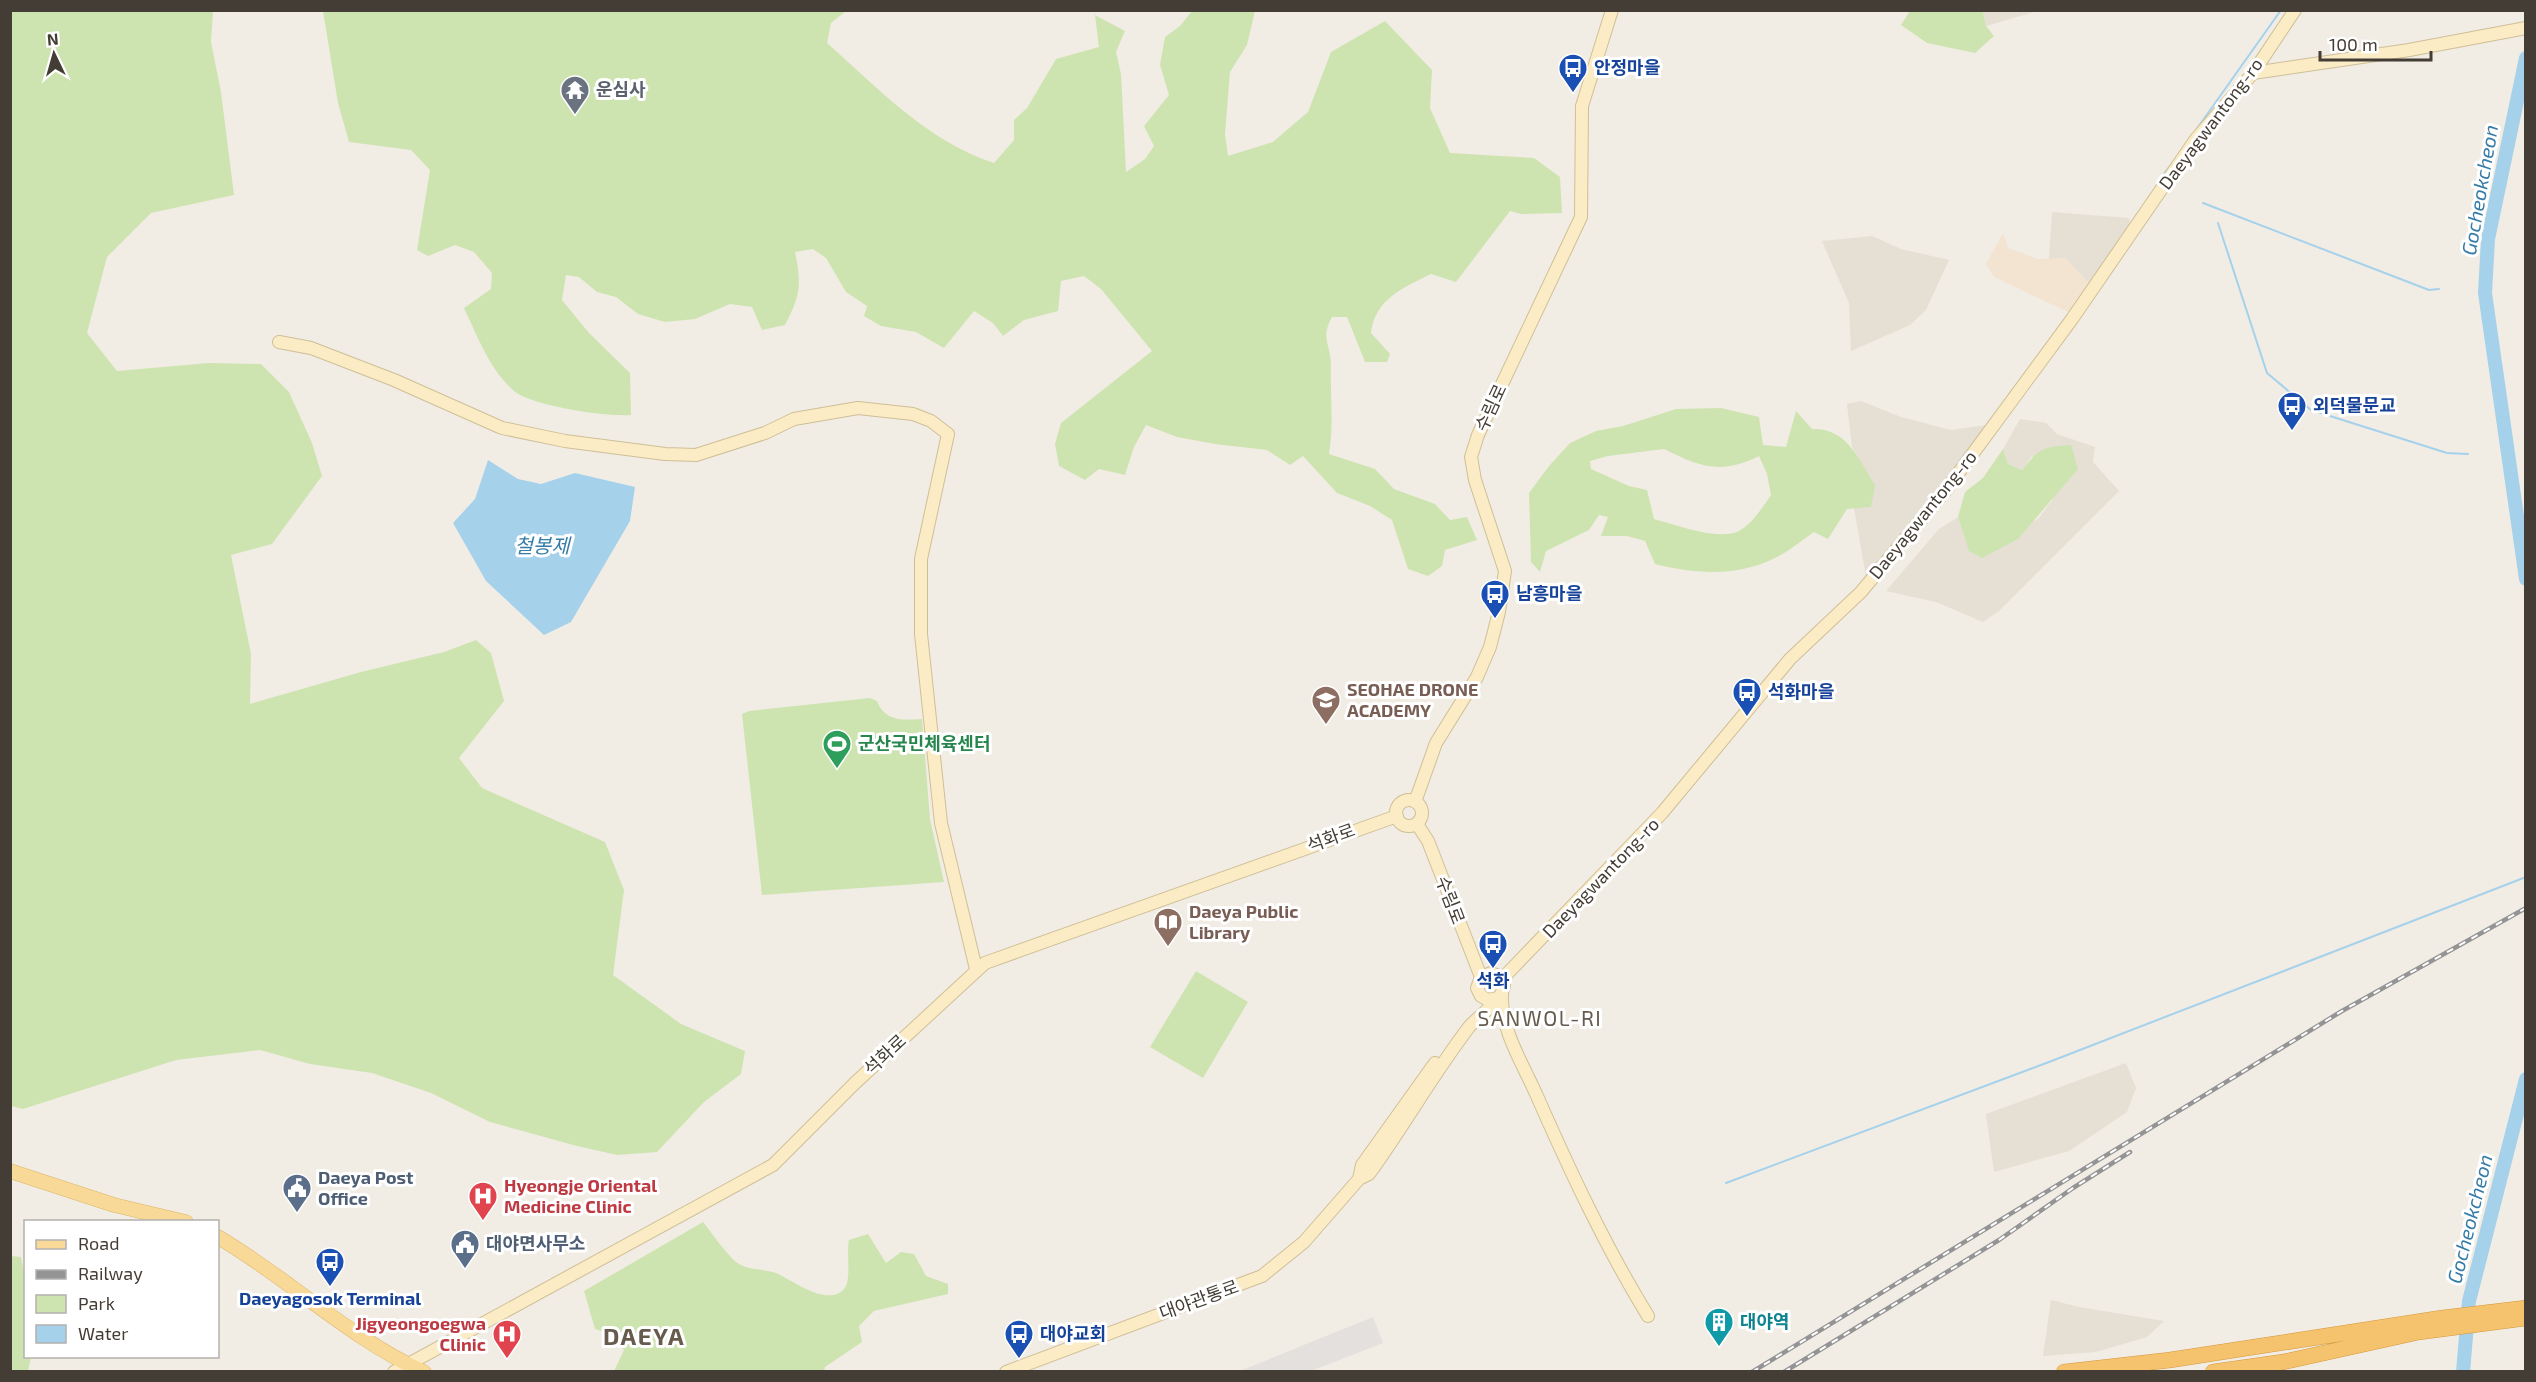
<svg xmlns="http://www.w3.org/2000/svg" width="2536" height="1382" viewBox="0 0 2536 1382" font-family="'Exo 2','Noto Sans KR',sans-serif">
  <style>
    .residential { fill: #e5dfd4 }
    .commercial { fill: #f3e3d1 }
    .green { fill: #cee4b0; fill-rule: evenodd }
    .parking { fill: #e3e0dd }
    .water { fill: #a5d1eb }
    .lines { fill: none; stroke-linecap: round; stroke-linejoin: round }
    .stream { stroke: #a5d1eb; stroke-width: 2 }
    .river { stroke: #a5d1eb; stroke-width: 14 }
    .secondary-casing { stroke: #cfbf97; stroke-width: 14 }
    .primary-casing { stroke: #dcb569; stroke-width: 15 }
    .highway-casing { stroke: #d3973e; stroke-width: 16 }
    .secondary { stroke: #fbecc6; stroke-width: 12 }
    .primary { stroke: #f8d998; stroke-width: 14 }
    .highway { stroke: #f5c36d; stroke-width: 15 }
    .rail-casing { stroke: #949494; stroke-width: 4.5 }
    .rail { stroke: #fff; stroke-width: 2; stroke-dasharray: 7; stroke-linecap: butt }
    .labels { text-anchor: middle; stroke-width: 6; stroke-linejoin: round; paint-order: stroke }
    .transit-label { font-size: 18px; font-weight: bold; fill: #164399; stroke: #fff; text-anchor: start }
    .worship-label { font-size: 18px; font-weight: bold; fill: #5b616d; stroke: #fff; text-anchor: start }
    .street-label { font-size: 18px; fill: #443d35; stroke: #fff }
    .education-label { font-size: 18px; font-weight: bold; fill: #785e54; stroke: #fff; text-anchor: start }
    .leisure-label { font-size: 18px; font-weight: bold; fill: #27864d; stroke: #fff; text-anchor: start }
    .service-label { font-size: 18px; font-weight: bold; fill: #4e5e75; stroke: #fff; text-anchor: start }
    .health-label { font-size: 18px; font-weight: bold; fill: #be3a42; stroke: #fff; text-anchor: start }
    .culture-label { font-size: 18px; font-weight: bold; fill: #0d838f; stroke: #fff; text-anchor: start }
    .water-label { font-size: 20px; font-style: italic; fill: #367ca8; stroke: #fff }
    .quarter-label { font-size: 21px; letter-spacing: 1.5px; fill: #665b4d; stroke: #fff }
    .district-label { font-size: 24px; font-weight: bold; letter-spacing: 1.5px; fill: #665b4d; stroke: #fff }
  </style>
  <rect width="100%" height="100%" fill="#f1ede5"/>
  <path class="residential" d="M 1983,10 L 2037,11 L 1986,26 Z
    M 2052,212 L 2129,218 L 2130,226 L 2089,283 L 2066,259 L 2049,259 Z
    M 1872,236 L 1901,249 L 1949,260 L 1926,310 L 1910,325 L 1851,351 L 1849,303 L 1822,241 Z
    M 1861,401 L 1901,417 L 1951,430 L 1987,425 L 1911,524 L 1866,577 L 1854,508 L 1871,507 L 1863,466 L 1852,447 L 1847,404 Z
    M 2020,419 L 2046,423 L 2057,434 L 2095,447 L 2093,462 L 2119,491 L 1999,611 L 1983,622 L 1936,602 L 1886,591 L 1939,529 L 1958,517 L 1969,550 L 2038,519 L 2053,499 L 2032,456 L 2022,470 L 2008,464 L 2003,449 Z
    M 2126,1063 L 2136,1088 L 2127,1112 L 2069,1151 L 1994,1172 L 1986,1114 Z
    M 2051,1300 L 2079,1307 L 2164,1321 L 2147,1337 L 2096,1352 L 2043,1356 Z"/>
  <path class="commercial" d="M 2003,233 L 2008,248 L 2038,259 L 2066,258 L 2089,283 L 2070,313 L 1994,277 L 1986,264 Z"/>
  <path class="green" d="M 10,11 L 213,11 L 211,42 L 221,92 L 234,195 L 151,213 L 107,257 L 87,333 L 117,371 L 209,363 L 261,364 L 289,392 L 312,443 L 322,476 L 272,544 L 231,555 L 251,654 L 250,704 L 361,672 L 444,652 L 476,640 L 491,653 L 504,701 L 459,758 L 482,788 L 605,842 L 624,890 L 613,975 L 681,1024 L 745,1051 L 741,1074 L 704,1102 L 657,1152 L 617,1155 L 577,1146 L 490,1122 L 431,1093 L 372,1073 L 310,1064 L 260,1050 L 176,1060 L 23,1109 L 11,1106 Z
    M 323,11 L 846,11 L 831,23 L 827,43 C 880,90 926,140 994,163 L 1014,140 L 1014,120 L 1027,108 L 1056,59 L 1099,47 L 1095,15 L 1125,31 L 1116,52 L 1121,74 L 1126,172 L 1145,159 L 1154,146 L 1144,126 L 1169,95 L 1160,65 L 1165,37 L 1180,26 L 1192,11 L 1255,11 L 1247,45 L 1230,72 L 1225,134 L 1228,156 L 1273,142 L 1288,129 L 1308,112 L 1331,52 L 1385,21 L 1432,70 L 1430,108 L 1450,153 L 1534,158 L 1560,177 L 1562,213 L 1521,214 L 1510,211 L 1456,282 L 1431,274 C 1403,288 1375,299 1371,333 L 1390,354 L 1387,362 L 1365,362 L 1347,317 L 1332,317 C 1320,339 1331,344 1331,366 C 1330,396 1334,425 1329,454 L 1375,469 L 1394,489 L 1435,504 L 1450,520 L 1467,517 L 1477,540 L 1445,550 L 1442,566 L 1428,576 L 1408,569 L 1392,520 L 1370,506 L 1337,493 L 1303,456 L 1290,465 L 1267,450 L 1215,444 L 1177,437 L 1146,425 L 1134,447 L 1125,475 L 1099,469 L 1085,480 L 1059,466 L 1055,444 L 1061,423 L 1152,351 L 1101,289 L 1084,276 L 1061,281 L 1058,311 L 1024,320 L 1003,336 L 993,323 L 974,311 L 944,348 L 916,332 L 881,326 L 864,316 L 867,306 L 846,292 L 826,258 L 813,249 L 795,252 C 802,285 800,296 785,325 L 762,330 L 752,307 L 730,304 L 695,319 L 665,322 L 638,314 L 616,297 L 597,292 L 579,277 L 566,275 L 562,300 L 589,333 L 630,373 L 631,415 C 607,417 531,406 514,391 C 489,369 478,337 464,308 L 491,289 L 492,273 L 474,252 L 455,245 L 428,256 L 417,250 L 430,170 L 411,150 L 349,142 L 338,103 Z
    M 1910,11 L 1983,11 L 1986,26 L 1994,36 L 1975,53 L 1927,43 L 1901,25 Z
    M 1721,408 L 1759,417 L 1763,445 L 1786,447 L 1796,411 L 1812,429 C 1848,428 1858,459 1875,485 L 1871,507 L 1847,509 L 1828,539 L 1814,532 C 1801,541 1788,552 1775,558 C 1737,577 1694,574 1655,564 L 1645,541 L 1627,536 L 1601,536 L 1608,517 L 1599,515 L 1589,530 L 1546,551 L 1540,572 L 1531,562 L 1529,493 L 1549,466 L 1570,443 L 1596,431 L 1623,426 L 1676,409 ZM 1664,449 C 1700,467 1721,475 1759,456 L 1767,474 L 1771,495 C 1762,508 1752,524 1739,531 C 1718,541 1676,525 1654,519 L 1647,490 L 1629,486 L 1591,469 L 1590,461 L 1608,456 Z
    M 2071,445 L 2078,469 L 2018,539 L 1982,558 L 1969,551 L 1958,517 L 1965,492 L 1983,478 L 2003,449 L 2008,464 L 2022,470 C 2039,448 2044,447 2071,445 Z
    M 870,698 L 877,701 C 885,722 903,720 922,719 L 930,819 L 944,882 L 762,895 L 742,714 L 749,711 Z
    M 1196,971 L 1248,1002 L 1203,1078 L 1150,1047 Z
    M 703,1222 C 712,1233 728,1257 739,1264 C 749,1270 765,1269 776,1273 C 791,1279 827,1308 844,1289 C 852,1280 846,1253 849,1240 L 868,1234 L 886,1263 L 901,1252 L 914,1254 L 926,1276 L 948,1284 L 948,1294 L 874,1311 L 859,1326 L 862,1342 L 825,1367 L 824,1371 L 614,1371 L 624,1350 L 611,1334 L 595,1329 L 584,1291 Z
    M 11,1256 L 21,1257 L 26,1283 L 26,1356 L 31,1357 L 28,1371 L 11,1371 Z"/>
  <path class="parking" d="M 1373,1317 L 1383,1343 L 1311,1371 L 1240,1371 Z"/>
  <path class="water" d="M 488,460 L 518,479 L 541,484 L 575,473 L 635,487 L 630,521 L 571,622 L 544,635 L 486,581 L 453,523 L 475,499 Z"/>
  <g class="lines">
    <path class="stream" d="M 2196,130 L 2281,10
      M 2163,175 L 2177,157
      M 2203,203 L 2429,290 L 2439,289
      M 2218,223 L 2267,373 L 2311,410 L 2447,453 L 2468,454
      M 1726,1183 L 2049,1062 L 2526,877"/>
    <path class="river" d="M 2526,58 L 2488,239 L 2485,293 L 2526,579
      M 2463,1372 L 2469,1301 L 2526,1079"/>
    <g class="secondary-casing">
      <path id="secondary" d="M 2253,73 L 2409,50 L 2526,28
        M 279,342 L 311,348 L 394,380 L 502,428 L 565,441 L 665,454 L 696,455 L 765,433 L 794,419 L 858,408 L 913,414 L 931,421 L 948,434 L 921,559 L 921,634 L 941,823 L 976,969
        M1396 813a13 13 0 1 1 26 0a13 13 0 1 1-26 0Z
        M 1415,802 L 1436,743 L 1477,677 L 1490,647 L 1499,612 L 1505,571 L 1475,480 L 1471,457 L 1478,435 L 1581,217 L 1582,106 L 1612,10
        M 1417,824 L 1428,841 L 1481,977
        M 1502,979 L 1662,813 L 1790,659 L 1861,592 L 1946,490 L 2072,319 L 2196,139 L 2253,73 L 2295,10
        M 1502,994 C 1500,1029 1523,1064 1537,1096 C 1570,1171 1605,1246 1648,1316
        M 1359,1179 L 1362,1165 L 1435,1063
        M 394,1372 L 773,1165 L 855,1083 L 985,963 L 1397,816
        M 1006,1372 L 1262,1276 L 1304,1242 L 1359,1179 L 1369,1174 C 1404,1126 1433,1074 1469,1027 C 1479,1015 1503,1001 1504,985 L 1499,976 L 1491,973 L 1481,977 L 1477,988 L 1481,996 L 1488,1000 L 1498,998"/>
    </g>
    <g class="primary-casing">
      <path id="primary" d="M 10,1171 L 114,1205 L 186,1222
        M 218,1237 C 288,1278 349,1338 424,1372"/>
    </g>
    <g class="highway-casing">
      <path id="highway" d="M 2064,1372 L 2170,1360 L 2442,1318 L 2526,1308
        M 2213,1372 L 2283,1362 L 2419,1332 L 2526,1318"/>
    </g>
    <use href="#secondary" class="secondary"/>
    <use href="#primary" class="primary"/>
    <use href="#highway" class="highway"/>
    <g class="rail-casing">
      <path id="rail" d="M 1752,1372 L 2342,1011 L 2526,908
        M 1784,1372 L 1999,1240 L 2073,1188 L 2130,1152"/>
    </g>
    <use href="#rail" class="rail"/>
  </g>
  <defs>
    <g id="bus-pin" transform="scale(1.5)"><path d="M0 17L-7.5 6A9.5 9.5 0 1 1 7.5 6Z" fill="#1a4fb4" stroke="#fff"/><path d="M-5-6H5V4H4V6H2V4H-2V6H-4V4H-5ZM-3.5-4V0h7V-4ZM-3.5 1.2v1.5H-2V1.2ZM2 1.2v1.5H3.5V1.2Z" fill="#fff"/></g>
    <g id="temple-pin" transform="scale(1.5)"><path d="M0 17L-7.5 6A9.5 9.5 0 1 1 7.5 6Z" fill="#6b7280" stroke="#fff"/><path d="M0-6L5-2H3V0L6.5 2.5H4V6H1.5V3h-3V6H-4V2.5H-6.5L-3 0V-2H-5Z" fill="#fff"/></g>
    <g id="school-pin" transform="scale(1.5)"><path d="M0 17L-7.5 6A9.5 9.5 0 1 1 7.5 6Z" fill="#8d6e63" stroke="#fff"/><path d="M0-5L7-2L0 1L-7-2ZM-4 1L0 2.5L4 1V4Q0 6-4 4Z" fill="#fff"/></g>
    <g id="stadium-pin" transform="scale(1.5)"><path d="M0 17L-7.5 6A9.5 9.5 0 1 1 7.5 6Z" fill="#2e9e5b" stroke="#fff"/><path d="M0-5a6.5 5 0 1 0 0 10a6.5 5 0 1 0 0-10ZM-3.5-1.8h7v3.6h-7Z" fill="#fff"/></g>
    <g id="library-pin" transform="scale(1.5)"><path d="M0 17L-7.5 6A9.5 9.5 0 1 1 7.5 6Z" fill="#8d6e63" stroke="#fff"/><path d="M-6-4Q-3-5.5-.7-3.5V5Q-3 3-6 4ZM6-4Q3-5.5 .7-3.5V5Q3 3 6 4Z" fill="#fff"/></g>
    <g id="civic-pin" transform="scale(1.5)"><path d="M0 17L-7.5 6A9.5 9.5 0 1 1 7.5 6Z" fill="#5c6f8a" stroke="#fff"/><path d="M-.6-6.5H3V-4.5H.6V-3L4-1V1h2V6H-6V1h2V-1L-.6-3ZM-1.2 2.5V6h2.4V2.5Z" fill="#fff"/></g>
    <g id="hospital-pin" transform="scale(1.5)"><path d="M0 17L-7.5 6A9.5 9.5 0 1 1 7.5 6Z" fill="#e0444e" stroke="#fff"/><path d="M-5-5h3v3.5h4V-5h3V5h-3V1.5h-4V5h-3Z" fill="#fff"/></g>
    <g id="building-pin" transform="scale(1.5)"><path d="M0 17L-7.5 6A9.5 9.5 0 1 1 7.5 6Z" fill="#0f9aa8" stroke="#fff"/><path d="M-4-6H4V6H1V3H-1V6H-4ZM-2.5-4.3h1.7v1.8h-1.7ZM.8-4.3h1.7v1.8H.8ZM-2.5-1h1.7V.8h-1.7ZM.8-1h1.7V.8H.8Z" fill="#fff"/></g>
  </defs>
  <g fill-rule="evenodd">
    <use href="#bus-pin" x="1573" y="68"/>
    <use href="#temple-pin" x="575" y="90"/>
    <use href="#bus-pin" x="2292" y="406"/>
    <use href="#bus-pin" x="1495" y="594"/>
    <use href="#bus-pin" x="1747" y="692"/>
    <use href="#school-pin" x="1326" y="700"/>
    <use href="#stadium-pin" x="837" y="744"/>
    <use href="#library-pin" x="1168" y="922"/>
    <use href="#bus-pin" x="1493" y="944"/>
    <use href="#civic-pin" x="297" y="1188"/>
    <use href="#hospital-pin" x="483" y="1196"/>
    <use href="#civic-pin" x="465" y="1244"/>
    <use href="#bus-pin" x="330" y="1262"/>
    <use href="#building-pin" x="1719" y="1322"/>
    <use href="#hospital-pin" x="507" y="1334"/>
    <use href="#bus-pin" x="1019" y="1334"/>
  </g>
  <g class="labels">
    <g class="transit-label">
      <text x="1594" y="74">안정마을</text>
      <text x="2313" y="412">외덕물문교</text>
      <text x="1516" y="600">남흥마을</text>
      <text x="1768" y="698">석화마을</text>
      <text x="1493" y="987" text-anchor="middle">석화</text>
      <text x="330" y="1305" text-anchor="middle">Daeyagosok Terminal</text>
      <text x="1040" y="1340">대야교회</text>
    </g>
    <g class="worship-label">
      <text x="596" y="96">운심사</text>
    </g>
    <g class="street-label">
      <text transform="translate(2211 124) rotate(-53)" y="6">Daeyagwantong-ro</text>
      <text transform="translate(1491 408) rotate(-65)" y="6">수림로</text>
      <text transform="translate(1923 515) rotate(-51)" y="6">Daeyagwantong-ro</text>
      <text transform="translate(1331 838) rotate(-20)" y="6">석화로</text>
      <text transform="translate(1601 878) rotate(-46)" y="6">Daeyagwantong-ro</text>
      <text transform="translate(1450 900) rotate(69)" y="6">수림로</text>
      <text transform="translate(885 1055) rotate(-43)" y="6">석화로</text>
      <text transform="translate(1199 1300) rotate(-20)" y="6">대야관통로</text>
    </g>
    <g class="education-label">
      <text x="1347" y="696">SEOHAE DRONE<tspan x="1347" dy="21">ACADEMY</tspan></text>
      <text x="1189" y="918">Daeya Public<tspan x="1189" dy="21">Library</tspan></text>
    </g>
    <g class="leisure-label">
      <text x="858" y="750">군산국민체육센터</text>
    </g>
    <g class="service-label">
      <text x="318" y="1184">Daeya Post<tspan x="318" dy="21">Office</tspan></text>
      <text x="486" y="1250">대야면사무소</text>
    </g>
    <g class="health-label">
      <text x="504" y="1192">Hyeongje Oriental<tspan x="504" dy="21">Medicine Clinic</tspan></text>
      <text x="486" y="1330" text-anchor="end">Jigyeongoegwa<tspan x="486" dy="21">Clinic</tspan></text>
    </g>
    <g class="culture-label">
      <text x="1740" y="1328">대야역</text>
    </g>
    <g class="water-label">
      <text transform="translate(2480 190) rotate(-80)" y="7">Gocheokcheon</text>
      <text x="542" y="553">철봉제</text>
      <text transform="translate(2470 1219) rotate(-76)" y="7">Gocheokcheon</text>
    </g>
    <g class="quarter-label">
      <text x="1540" y="1026">SANWOL-RI</text>
    </g>
    <g class="district-label">
      <text x="644" y="1345">DAEYA</text>
    </g>
  </g>
  <rect width="2536" height="1382" fill="none" stroke="#443d35" stroke-width="24"/>
  <rect x="24" y="1220" width="195" height="138" fill="#ffffff" stroke="#b4b1ae" stroke-width="1.5"/>
  <rect x="36" y="1240" width="30" height="9" fill="#f8d998" stroke="#b4b1ae" stroke-width="1.5"/>
  <text x="78" y="1250" font-size="18" fill="#443d35">Road</text>
  <rect x="36" y="1270" width="30" height="9" fill="#949494" stroke="#b4b1ae" stroke-width="1.5"/>
  <text x="78" y="1280" font-size="18" fill="#443d35">Railway</text>
  <rect x="36" y="1295" width="30" height="18" fill="#cee4b0" stroke="#b4b1ae" stroke-width="1.5"/>
  <text x="78" y="1310" font-size="18" fill="#443d35">Park</text>
  <rect x="36" y="1325" width="30" height="18" fill="#a5d1eb" stroke="#b4b1ae" stroke-width="1.5"/>
  <text x="78" y="1340" font-size="18" fill="#443d35">Water</text>
  <g transform="translate(54 54) rotate(355)" stroke="#ffffff" stroke-width="4.5" paint-order="stroke">
  <path d="M0-4.5L10 22L0 15L-10 22Z" fill="#443d35"/>
  <text y="-9" font-size="16" font-weight="bold" text-anchor="middle" fill="#443d35">N</text>
  </g>
  <path d="M2320 51v9h111v-9" fill="none" stroke="#443d35" stroke-width="3"/>
  <text x="2329" y="51" font-size="18" fill="#443d35" stroke="#ffffff" stroke-width="4.5" paint-order="stroke">100 m</text>
</svg>
